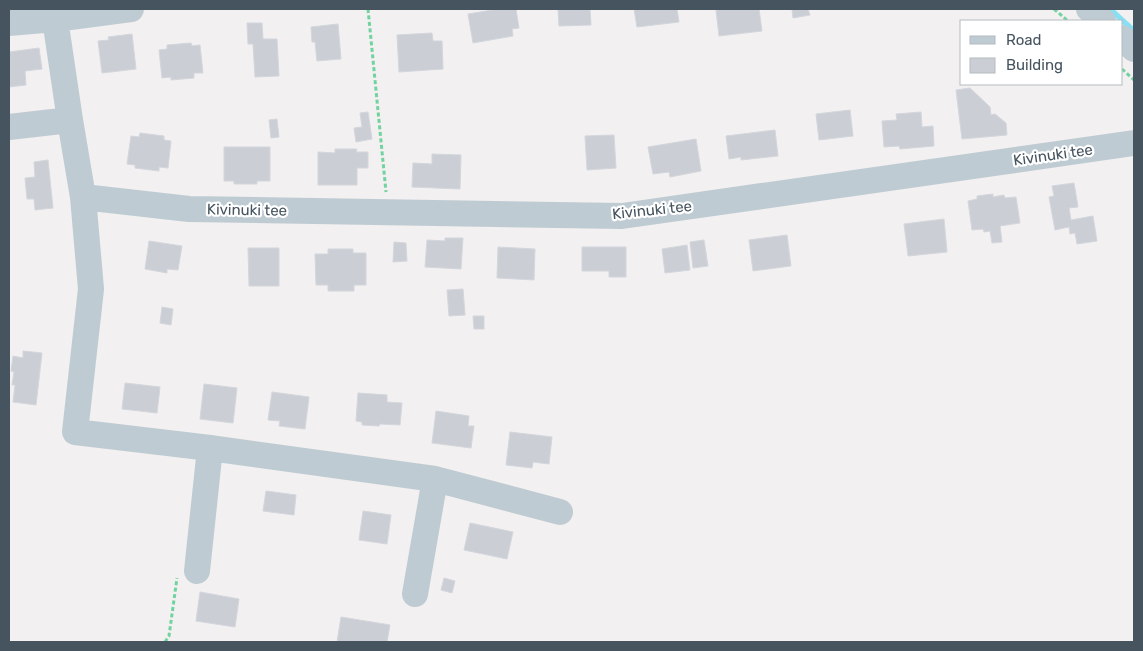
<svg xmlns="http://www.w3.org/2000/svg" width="1143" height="651" viewBox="0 0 1143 651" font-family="Rubik,sans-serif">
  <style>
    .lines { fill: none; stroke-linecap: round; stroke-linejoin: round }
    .stream { stroke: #86dff2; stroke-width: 5.5 }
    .building { fill: #cbcfd5; stroke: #d3d6dc }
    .path { stroke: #71d39f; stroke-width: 3; stroke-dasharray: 4 2.5; stroke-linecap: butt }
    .minor { stroke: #bfcbd2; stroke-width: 26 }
    .labels { text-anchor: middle; stroke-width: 4.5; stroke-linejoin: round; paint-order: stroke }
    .street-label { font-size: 15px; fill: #46545f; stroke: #fff }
  </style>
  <rect width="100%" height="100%" fill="#f2f0f0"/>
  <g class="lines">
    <path class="stream" d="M 1110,9 L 1134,31"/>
  </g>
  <path class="building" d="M 498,9 L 516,9 L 519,28 L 512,29 L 513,36 L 473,43 L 468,14 Z
    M 558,9 L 590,9 L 591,25 L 559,26 Z
    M 634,9 L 677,9 L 679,22 L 637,27 Z
    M 728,9 L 759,9 L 762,31 L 719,36 L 716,10 Z
    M 792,9 L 808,9 L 810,15 L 793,18 Z
    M 247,23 L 262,23 L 263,39 L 277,39 L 279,76 L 255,77 L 253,44 L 248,44 Z
    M 338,24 L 341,59 L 317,61 L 315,42 L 312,42 L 311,27 Z
    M 432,33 L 433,41 L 442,41 L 443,69 L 399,72 L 397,35 Z
    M 132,34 L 136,69 L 102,73 L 98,41 L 109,40 L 108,37 Z
    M 191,43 L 192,46 L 200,45 L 203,73 L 194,73 L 194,78 L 171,80 L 171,77 L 162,78 L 159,50 L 167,49 L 167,45 Z
    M 39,48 L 42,69 L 25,71 L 26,85 L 9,87 L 9,52 Z
    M 970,88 L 990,107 L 991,115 L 995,114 L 1006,123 L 1007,135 L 962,139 L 956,90 Z
    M 850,110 L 853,136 L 819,140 L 816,114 Z
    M 368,112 L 372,139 L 356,142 L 354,128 L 362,127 L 360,113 Z
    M 921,112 L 922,127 L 933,126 L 934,146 L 900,149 L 899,146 L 884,147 L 882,121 L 897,120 L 896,114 Z
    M 277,119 L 279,137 L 271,138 L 269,120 Z
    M 775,130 L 778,156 L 741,160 L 741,157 L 729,159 L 726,136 Z
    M 140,133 L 164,136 L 164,140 L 171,141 L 168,168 L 159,167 L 159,171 L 135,168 L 135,165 L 127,164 L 131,136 L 139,137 Z
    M 614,135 L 616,168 L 587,170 L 585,136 Z
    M 696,139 L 701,171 L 670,177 L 669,172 L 653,174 L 648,147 Z
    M 224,147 L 270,147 L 270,181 L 257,181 L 257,184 L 234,184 L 234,181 L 224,181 Z
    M 335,149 L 357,149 L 356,152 L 368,152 L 368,168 L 357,168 L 357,185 L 318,185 L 318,152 L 335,153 Z
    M 432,154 L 461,155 L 460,189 L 412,187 L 413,163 L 432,164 Z
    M 48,160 L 53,208 L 35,210 L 34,199 L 27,199 L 25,178 L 35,177 L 34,162 Z
    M 1074,183 L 1078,207 L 1069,208 L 1071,220 L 1093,216 L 1097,241 L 1077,244 L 1075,233 L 1070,234 L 1069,227 L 1055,230 L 1049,197 L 1054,196 L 1052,186 Z
    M 993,194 L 993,197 L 1004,195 L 1005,198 L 1016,197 L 1020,223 L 1000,226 L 1002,242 L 992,243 L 990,231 L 984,232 L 983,229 L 972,230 L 968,201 L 977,199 L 977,196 Z
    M 944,219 L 947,252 L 908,256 L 904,224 Z
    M 787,235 L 791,266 L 753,271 L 749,240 Z
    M 445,238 L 463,238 L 461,269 L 425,267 L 427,240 L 445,241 Z
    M 704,240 L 708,266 L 693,268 L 690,242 Z
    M 149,241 L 182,246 L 178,270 L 167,269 L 167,273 L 145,269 Z
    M 394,242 L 406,243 L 407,261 L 393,262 Z
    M 687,245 L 690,270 L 665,273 L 662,249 Z
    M 498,247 L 535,249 L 534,280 L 497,278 Z
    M 582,247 L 626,247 L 626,277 L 609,277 L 609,271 L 582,271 Z
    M 248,248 L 279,248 L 279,286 L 249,286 Z
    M 328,249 L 353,249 L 353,253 L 366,253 L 366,285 L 354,285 L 354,291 L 328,291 L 328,285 L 316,285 L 315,254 L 328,254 Z
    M 463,289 L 465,315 L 449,316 L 447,290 Z
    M 162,307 L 173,309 L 171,325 L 160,323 Z
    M 473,316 L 484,316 L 484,329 L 474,329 Z
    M 23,351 L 42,353 L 36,405 L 13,402 L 15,385 L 12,385 L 14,372 L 11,371 L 13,356 L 23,358 Z
    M 125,383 L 160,387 L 157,413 L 122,409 Z
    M 204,384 L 237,388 L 233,423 L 200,419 Z
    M 272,392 L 309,397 L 305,429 L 279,426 L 280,421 L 268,420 Z
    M 358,393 L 387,395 L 387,402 L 402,403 L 400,425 L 380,424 L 379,426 L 362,425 L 362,422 L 356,421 Z
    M 436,411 L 469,416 L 468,426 L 474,426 L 471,448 L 432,443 Z
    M 510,432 L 552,437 L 549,464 L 533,462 L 532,468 L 506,465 Z
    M 266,491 L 296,495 L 294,515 L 263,511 Z
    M 363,511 L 391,515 L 387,544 L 359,540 Z
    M 470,523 L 513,532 L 507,559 L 464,550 Z
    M 444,578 L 455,581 L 452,593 L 441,590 Z
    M 200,592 L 239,599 L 235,627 L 196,621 Z
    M 341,617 L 390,625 L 387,642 L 337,642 Z"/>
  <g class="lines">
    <path class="path" d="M 368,9 L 386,192
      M 1054,9 L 1068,21
      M 1122,69 L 1134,80
      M 165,642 L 169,636 L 177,578"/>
    <path class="minor" d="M 1089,9 L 1103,21
      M 55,19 L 70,120 L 83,197 L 91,289 L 75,432 L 210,448 L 435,479 L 560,512
      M 9,23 L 55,19 L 131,9
      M 1122,38 L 1134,49
      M 9,127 L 70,120
      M 83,197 L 189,209 L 622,216 L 1134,143
      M 197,571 L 210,448
      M 415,594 L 435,479"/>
  </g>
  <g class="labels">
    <g class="street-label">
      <text transform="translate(1053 155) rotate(-8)" y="5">Kivinuki tee</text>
      <text transform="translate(247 210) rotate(1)" y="5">Kivinuki tee</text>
      <text transform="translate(652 210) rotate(-6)" y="5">Kivinuki tee</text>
    </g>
  </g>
  <rect width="1143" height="651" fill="none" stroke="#46545f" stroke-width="20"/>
  <rect x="960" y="20" width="162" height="65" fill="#ffffff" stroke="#b5bbbf"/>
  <rect x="970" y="36" width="25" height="8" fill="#bfcbd2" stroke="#b5bbbf"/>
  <text x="1006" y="45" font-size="15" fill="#46545f">Road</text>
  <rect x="970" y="58" width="25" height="15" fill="#cbcfd5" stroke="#b5bbbf"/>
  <text x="1006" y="70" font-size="15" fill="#46545f">Building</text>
</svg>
